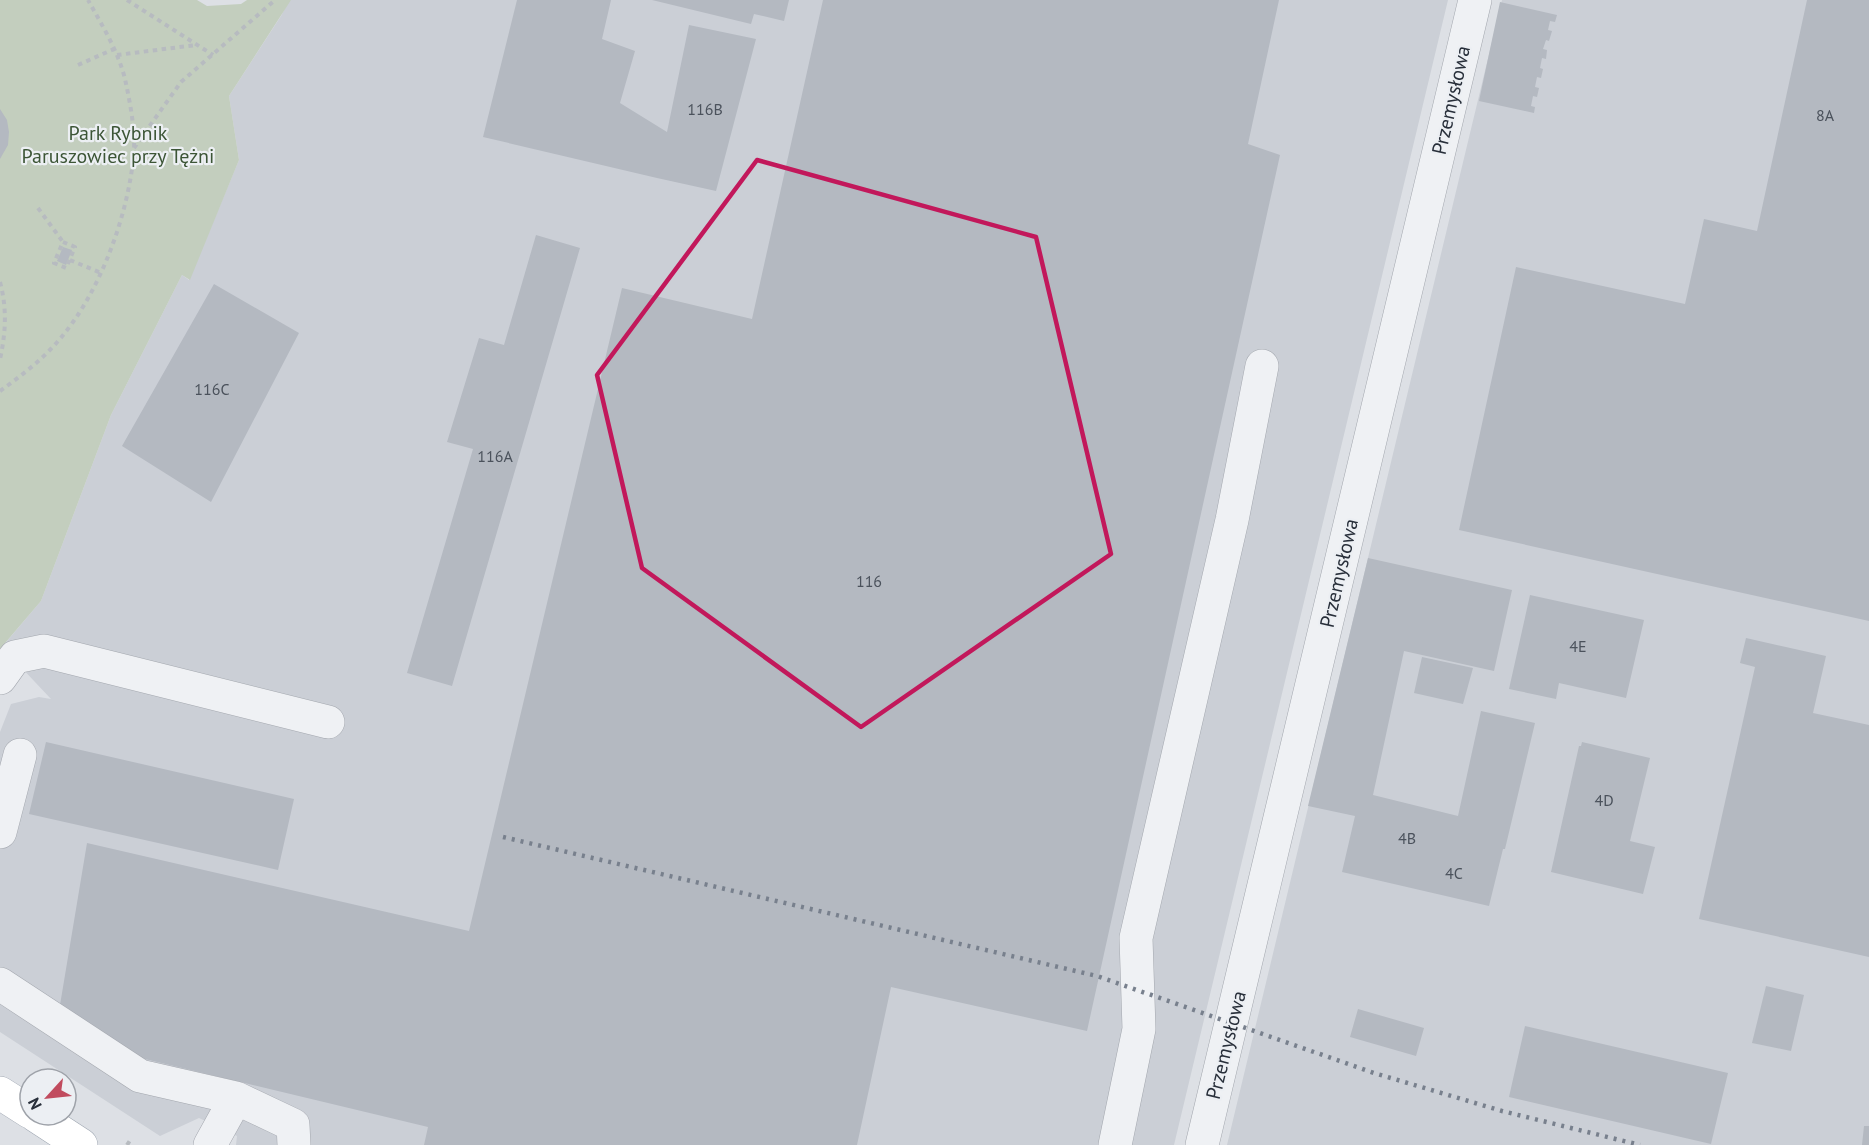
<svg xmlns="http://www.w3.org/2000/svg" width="1869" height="1145" viewBox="0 0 1869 1145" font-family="'PT Sans',sans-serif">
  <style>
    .built { fill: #cbcfd6 }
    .green { fill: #c3cebe }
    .building { fill: #b4b9c1 }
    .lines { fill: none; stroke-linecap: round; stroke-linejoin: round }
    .minor-casing { stroke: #a3a7ae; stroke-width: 34 }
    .major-casing { stroke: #9da5b0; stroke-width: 34 }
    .path { stroke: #b7bbc0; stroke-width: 4; stroke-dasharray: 4.5 4.5; stroke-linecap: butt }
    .minor { stroke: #eff1f4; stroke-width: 33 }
    .major { stroke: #fff; stroke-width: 33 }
    .rail { stroke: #78808d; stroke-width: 4.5; stroke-dasharray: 3 6; stroke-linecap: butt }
    .marked { fill: none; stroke: #c2185b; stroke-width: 4.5; stroke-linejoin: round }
    .labels { text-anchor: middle; stroke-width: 4.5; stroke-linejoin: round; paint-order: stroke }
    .number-label { font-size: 16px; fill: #4b525c }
    .street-label { font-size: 20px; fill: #282f3a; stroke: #eceff3 }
    .park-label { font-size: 20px; fill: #3c5536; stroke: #eceff3 }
  </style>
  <rect width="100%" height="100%" fill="#dde0e5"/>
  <path class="built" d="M 289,0 L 1448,0 L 1174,1145 L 236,1145 L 237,1136 L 199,1118 L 160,1136 L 0,1032 L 0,732 L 11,704 L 39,697 L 51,699 L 2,647 L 41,601 L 111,415 L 182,275 L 189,280 L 239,160 L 229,96 L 281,16 Z
    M 1502,0 L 1869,0 L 1869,1145 L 1227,1145 Z"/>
  <path class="green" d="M 0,0 L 197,0 L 207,6 L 241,4 L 247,0 L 291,0 L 229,96 L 239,160 L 190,280 L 182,275 L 111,415 L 41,601 L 0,649 Z"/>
  <path class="building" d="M 517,0 L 611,0 L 602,39 L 635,51 L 620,103 L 667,132 L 689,25 L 756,39 L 716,191 L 657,178 L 483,137 Z
    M 652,0 L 789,0 L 784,21 L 754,14 L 751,24 Z
    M 823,0 L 1279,0 L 1248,144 L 1280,155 L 1087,1031 L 891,987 L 857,1145 L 424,1145 L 428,1127 L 120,1053 L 60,1005 L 87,843 L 469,931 L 622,288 L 752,319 Z
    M 1807,0 L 1869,0 L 1869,621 L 1459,530 L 1516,267 L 1685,304 L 1704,219 L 1757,231 Z
    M 1500,2 L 1557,15 L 1555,22 L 1550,21 L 1548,30 L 1552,31 L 1549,41 L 1546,40 L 1543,49 L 1547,50 L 1546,59 L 1542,58 L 1540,68 L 1543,69 L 1541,78 L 1537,77 L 1535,87 L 1539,88 L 1537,97 L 1533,96 L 1531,106 L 1535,107 L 1534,113 L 1479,101 Z
    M 0,109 L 7,120 L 9,132 L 8,145 L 0,159 Z
    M 536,235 L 580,248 L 452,686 L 407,673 L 473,449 L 447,442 L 479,338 L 504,345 Z
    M 63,247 L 72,250 L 66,265 L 57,261 Z
    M 214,284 L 299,333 L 211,502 L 122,446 Z
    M 1368,558 L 1512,590 L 1494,671 L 1404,651 L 1373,795 L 1458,816 L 1481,711 L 1535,723 L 1505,849 L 1503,849 L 1489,906 L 1342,872 L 1355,816 L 1308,806 Z
    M 1530,595 L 1644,620 L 1626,698 L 1559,683 L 1556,699 L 1509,689 Z
    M 1746,638 L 1826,656 L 1813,713 L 1869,725 L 1869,957 L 1699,919 L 1755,667 L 1740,663 Z
    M 1422,657 L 1473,668 L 1463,704 L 1414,693 Z
    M 46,742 L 294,799 L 278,870 L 29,814 Z
    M 1582,742 L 1650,758 L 1630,841 L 1655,847 L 1643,894 L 1551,872 L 1579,746 L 1581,746 Z
    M 1766,986 L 1804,995 L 1791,1051 L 1752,1043 Z
    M 1358,1009 L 1424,1028 L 1416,1056 L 1350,1037 Z
    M 1525,1026 L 1728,1073 L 1711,1144 L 1509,1097 Z
    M 1864,1126 L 1869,1126 L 1869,1145 L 1862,1145 Z"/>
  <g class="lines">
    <g class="minor-casing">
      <path id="minor" d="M 0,678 L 15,657 L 44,651 L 328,722
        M 0,832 L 20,755
        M 0,984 L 140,1076 L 236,1098
        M 210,1145 L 236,1098 L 293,1125 L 294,1145
        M 1115,1145 L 1139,1029 L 1136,938 L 1232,520 L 1262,366
        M 1202,1145 L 1475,0"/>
    </g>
    <g class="major-casing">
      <path id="major" d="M 0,1093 L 30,1112
        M 35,1115 L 81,1145"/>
    </g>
    <path class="path" d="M 127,0 L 213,55
      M 117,55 L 196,45
      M 78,65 L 114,49
      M 134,148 L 181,82 L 275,0
      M 38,208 L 63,242
      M 63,242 L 75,247 L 66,268 L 54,263 Z
      M 70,260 L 101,273
      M 0,282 C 7,308 6,332 0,359
      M 0,391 C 21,376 42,360 59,340 C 100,293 129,214 134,151 C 135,128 130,102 125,79 C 118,51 102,25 88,0
      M 127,1145 L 131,1139"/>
    <use href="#minor" class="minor"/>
    <use href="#major" class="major"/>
    <path class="rail" d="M 503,837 L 1097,976 L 1374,1073 L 1502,1111 L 1640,1145"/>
  </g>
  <path class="marked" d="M 757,160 L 1036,237 L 1111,554 L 861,727 L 642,568 L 597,375 Z"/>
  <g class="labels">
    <g class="number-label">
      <text x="705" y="115">116B</text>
      <text x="1825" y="121">8A</text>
      <text x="212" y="395">116C</text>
      <text x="495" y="462">116A</text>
      <text x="869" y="587">116</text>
      <text x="1578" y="652">4E</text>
      <text x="1604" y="806">4D</text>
      <text x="1407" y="844">4B</text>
      <text x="1454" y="879">4C</text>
    </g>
    <g class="street-label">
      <text transform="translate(1451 100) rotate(-77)" y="7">Przemysłowa</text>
      <text transform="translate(1339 573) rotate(-77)" y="7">Przemysłowa</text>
      <text transform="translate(1226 1045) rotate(-76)" y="7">Przemysłowa</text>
    </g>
    <g class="park-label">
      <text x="118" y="140">Park Rybnik<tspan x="118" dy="23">Paruszowiec przy Tężni</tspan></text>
    </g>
  </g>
  <g transform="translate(48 1097) rotate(243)"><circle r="28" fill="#eceff3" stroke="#9ea2a9" stroke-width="1.5"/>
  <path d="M0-4.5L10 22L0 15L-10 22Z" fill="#c14b5e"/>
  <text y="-9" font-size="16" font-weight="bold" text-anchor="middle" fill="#282f3a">N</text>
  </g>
</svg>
